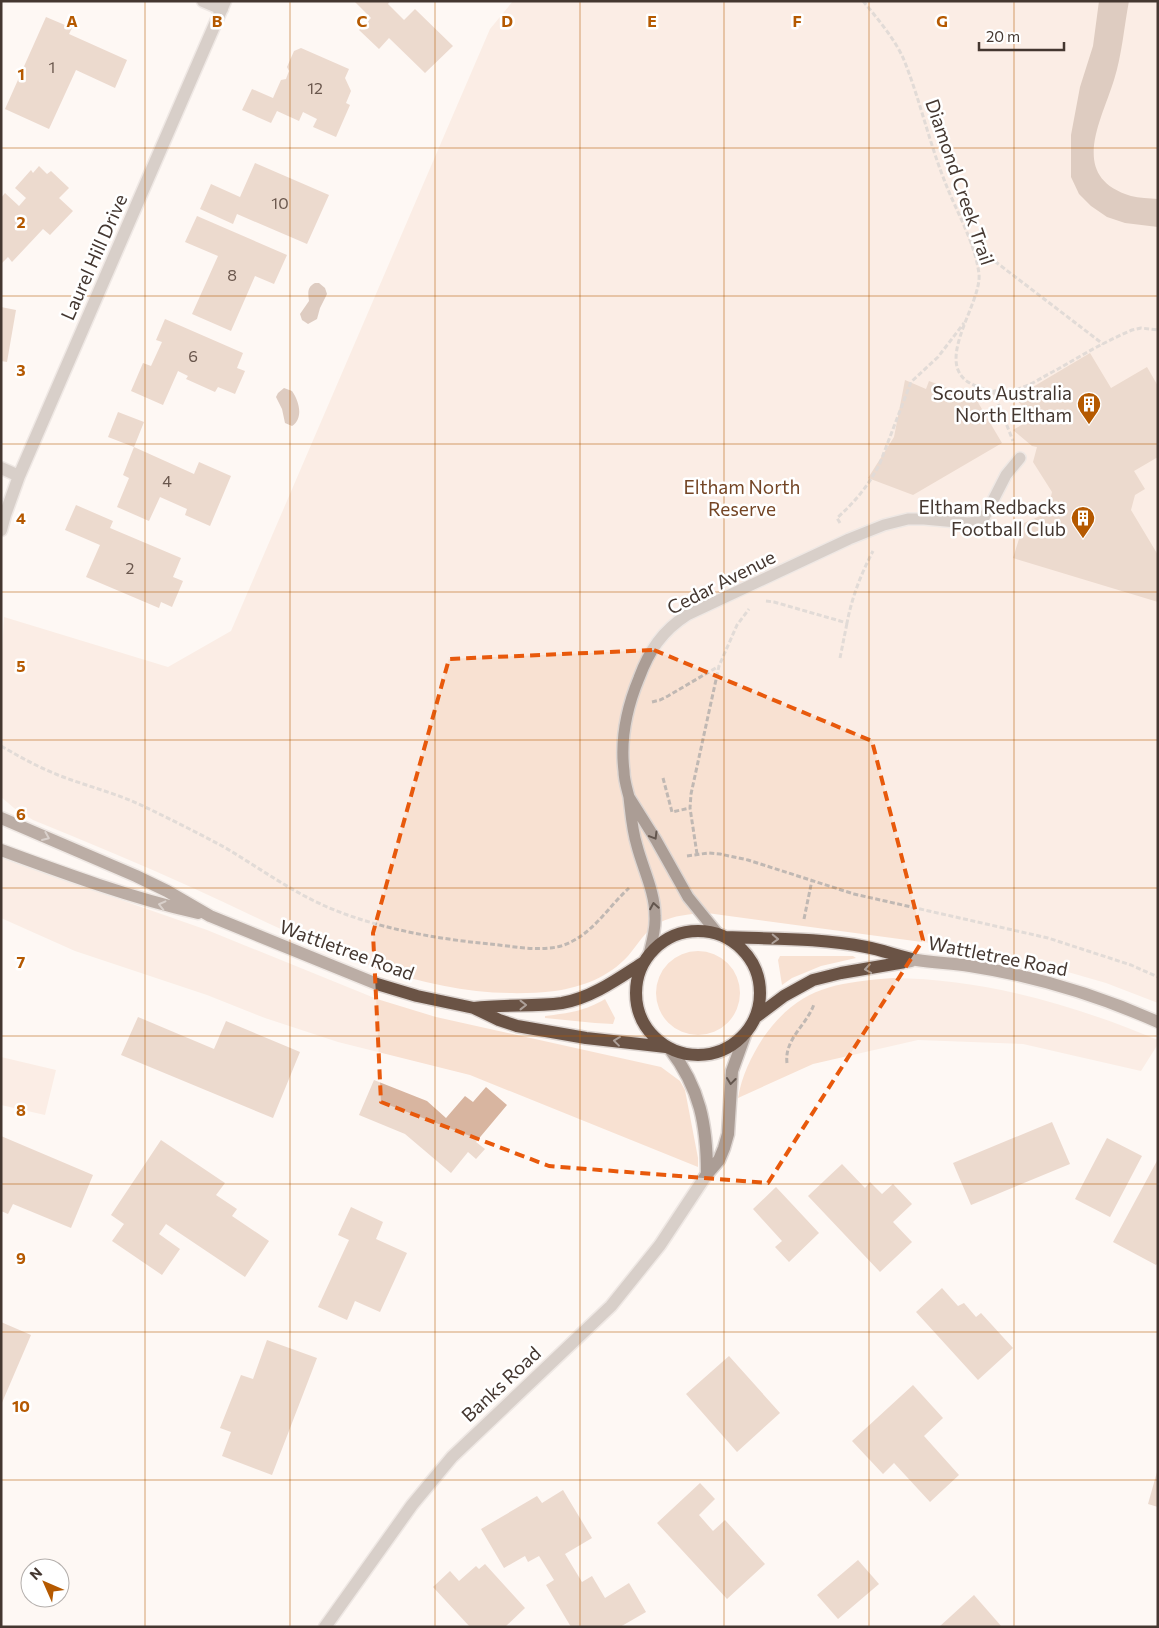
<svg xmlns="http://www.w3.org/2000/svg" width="1159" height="1628" viewBox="0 0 1159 1628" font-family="Commissioner,sans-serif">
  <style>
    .green { fill: #f8e1d2 }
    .water { fill: #b99783 }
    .building { fill: #d8b5a0 }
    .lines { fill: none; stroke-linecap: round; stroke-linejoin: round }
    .service-casing { stroke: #ddd5d1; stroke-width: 14 }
    .minor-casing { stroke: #ddd5d1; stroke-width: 15 }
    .primary-casing { stroke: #ddd5d1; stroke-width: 15 }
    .path { stroke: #c0b8b3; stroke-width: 3; stroke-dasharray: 5 2.5; stroke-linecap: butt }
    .service { stroke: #ab9d95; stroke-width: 11 }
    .minor { stroke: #ab9d95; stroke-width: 12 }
    .primary { stroke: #6a5345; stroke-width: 12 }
    .oneway { stroke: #63564e }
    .oneway2 { stroke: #ada099 }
    .marked { fill: none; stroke: #e8590c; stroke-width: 4; stroke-dasharray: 10 6; stroke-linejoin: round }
    .grid { fill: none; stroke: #b55900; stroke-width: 1; stroke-opacity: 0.55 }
    .labels { text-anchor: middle; stroke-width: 5; stroke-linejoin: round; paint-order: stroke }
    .number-label { font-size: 16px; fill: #69564c }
    .street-label { font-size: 19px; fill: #443730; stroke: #fff }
    .poi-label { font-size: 19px; fill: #443730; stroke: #fff; text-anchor: end }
    .park-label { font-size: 19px; fill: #744525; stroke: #fff }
    .grid-label { font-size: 16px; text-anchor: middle; font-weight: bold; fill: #b55900; stroke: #fff; stroke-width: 5; stroke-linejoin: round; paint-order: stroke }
  </style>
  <rect width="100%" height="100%" fill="#fef8f4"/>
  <path class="green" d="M 513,1 L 1158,1 L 1158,1003 L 1106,983 L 1047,966 L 989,951 L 707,913 C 690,914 674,915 659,923 C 645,931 638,944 628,956 C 609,977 582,987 555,991 C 424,1006 307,940 193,888 C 140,864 87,842 33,820 L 14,808 L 1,797 L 1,670 L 4,617 L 168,667 L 231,631 L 490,29 Z
    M 1,858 L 207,930 L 377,999 L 436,1017 L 661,1067 L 680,1081 L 685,1090 L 698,1158 L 698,1167 L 470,1075 L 338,1042 L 265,1018 L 207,995 L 75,951 L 1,918 Z
    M656 993a42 42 0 1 1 84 0a42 42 0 1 1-84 0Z
    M 780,956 L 853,956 L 856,958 L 821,966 L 792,978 L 782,985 L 778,960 Z
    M 893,978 C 985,979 1074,1005 1158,1040 L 1158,1044 L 1141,1071 L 1023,1044 L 918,1040 L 813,1064 L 738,1098 C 742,1075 751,1057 763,1038 C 799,987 834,983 893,978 Z
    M 605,999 L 615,1018 L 613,1024 L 595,1023 L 545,1018 L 545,1016 C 569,1013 585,1011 605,999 Z
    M 1,1057 L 56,1070 L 45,1115 L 1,1105 Z"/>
  <path class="water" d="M 1099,1 L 1129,1 C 1124,27 1122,55 1114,80 C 1101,122 1068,177 1131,196 C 1139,198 1149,198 1158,199 L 1158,227 L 1125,223 L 1107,217 L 1091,206 L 1079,194 L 1071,177 L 1071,135 L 1080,87 L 1093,46 Z
    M 315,283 L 319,283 L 325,288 L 327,294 L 320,308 L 317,319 L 308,324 L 302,320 L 300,314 L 309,301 C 308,293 307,287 315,283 Z
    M 284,388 L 292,391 C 299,401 304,418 292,426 L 285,423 L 282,409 L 276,397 L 278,393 Z"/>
  <path class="building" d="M 354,1 L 390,1 L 388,4 L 404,20 L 415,9 L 453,46 L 425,73 L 389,38 L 379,49 L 359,30 L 371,18 Z
    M 46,17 L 72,28 L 69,34 L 127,60 L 115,88 L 76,70 L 49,129 L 5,109 Z
    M 301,48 L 349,69 L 345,78 L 351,91 L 346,103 L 350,105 L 336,137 L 313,127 L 317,119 L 303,112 L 299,121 L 277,111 L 271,123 L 242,110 L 252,89 L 273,98 L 281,80 L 286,79 L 289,71 L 287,67 L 294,51 Z
    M 255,163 L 329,195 L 307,244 L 237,214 L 233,224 L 200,209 L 211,184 L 240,197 Z
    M 39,166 L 47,174 L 51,171 L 69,188 L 59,198 L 73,211 L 50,235 L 43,229 L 12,262 L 8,257 L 1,264 L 1,198 L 5,193 L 19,206 L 26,198 L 15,188 L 31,170 L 33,173 Z
    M 197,216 L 287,255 L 274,284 L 255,276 L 231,331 L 192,314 L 218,256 L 185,242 Z
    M 1,307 L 16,310 L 7,362 L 1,361 Z
    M 165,319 L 243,353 L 237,368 L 245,371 L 235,394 L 218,387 L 215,392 L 186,379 L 188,376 L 178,371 L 163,405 L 131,391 L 143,363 L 151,366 L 162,342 L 156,340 Z
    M 1090,353 L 1111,388 L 1147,367 L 1158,386 L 1158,457 L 1134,471 L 1145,489 L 1135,495 L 1131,510 L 1158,555 L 1158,602 L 1013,558 L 1024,523 L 1047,513 L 1052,492 L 1033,462 L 1037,447 L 1032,446 L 1013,430 L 1030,420 L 1016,397 Z
    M 905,380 L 926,389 L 929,381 L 976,399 L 1002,443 L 913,495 L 868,478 L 894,437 Z
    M 118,412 L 144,422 L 134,447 L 108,437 Z
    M 134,447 L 194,474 L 199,462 L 231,476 L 210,526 L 185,515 L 187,509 L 160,497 L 149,521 L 117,507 L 129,478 L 123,475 Z
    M 76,505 L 113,521 L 110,528 L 181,558 L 173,577 L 183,581 L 172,607 L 161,602 L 159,608 L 86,577 L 100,545 L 65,530 Z
    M 138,1017 L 214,1049 L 226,1021 L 300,1052 L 273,1118 L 121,1055 Z
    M 374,1080 L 427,1101 L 446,1118 L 465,1096 L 473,1102 L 486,1087 L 507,1105 L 476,1142 L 485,1149 L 476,1159 L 468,1152 L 451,1173 L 405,1134 L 359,1115 Z
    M 1052,1122 L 1070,1164 L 971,1205 L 953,1163 Z
    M 1,1136 L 93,1175 L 71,1228 L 13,1204 L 8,1214 L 1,1211 Z
    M 1107,1138 L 1142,1156 L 1110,1217 L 1075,1199 Z
    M 161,1140 L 225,1183 L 216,1195 L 237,1209 L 232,1216 L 269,1241 L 245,1277 L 166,1224 L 159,1234 L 180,1249 L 162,1275 L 112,1241 L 124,1224 L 111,1215 Z
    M 1158,1159 L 1158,1263 L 1156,1265 L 1113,1242 Z
    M 842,1164 L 865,1188 L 870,1182 L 882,1194 L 893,1184 L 912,1204 L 893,1222 L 912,1242 L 880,1272 L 808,1196 Z
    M 776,1187 L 819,1233 L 789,1262 L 775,1247 L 782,1241 L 753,1209 Z
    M 351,1207 L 383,1222 L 376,1239 L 407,1253 L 380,1312 L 355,1301 L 347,1320 L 318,1307 L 349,1240 L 338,1235 Z
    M 942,1288 L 958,1306 L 964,1303 L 976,1317 L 981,1313 L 1013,1348 L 978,1380 L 916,1312 Z
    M 1,1322 L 31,1335 L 1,1405 Z
    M 267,1340 L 317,1358 L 272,1475 L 222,1456 L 231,1432 L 220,1428 L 241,1375 L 253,1379 Z
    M 729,1356 L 780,1413 L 737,1452 L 686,1394 Z
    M 913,1385 L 943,1418 L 924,1436 L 959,1475 L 930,1502 L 894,1463 L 883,1474 L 852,1441 Z
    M 1157,1472 L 1158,1472 L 1158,1507 L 1148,1504 Z
    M 700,1483 L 715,1499 L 699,1515 L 713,1531 L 725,1520 L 765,1564 L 727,1599 L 657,1523 Z
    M 563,1490 L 592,1538 L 565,1554 L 582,1582 L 592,1576 L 605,1598 L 629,1583 L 646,1612 L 620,1627 L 571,1627 L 546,1585 L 554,1580 L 539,1556 L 528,1562 L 525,1556 L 504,1568 L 481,1529 L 537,1496 L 542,1503 Z
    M 858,1560 L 879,1584 L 838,1619 L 817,1595 Z
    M 485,1564 L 525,1608 L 505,1627 L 470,1627 L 433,1587 L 450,1571 L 459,1581 L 476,1566 L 479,1569 Z
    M 974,1595 L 1002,1627 L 939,1627 Z"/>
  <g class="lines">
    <g class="service-casing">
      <path id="service" d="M 629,797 L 656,840 L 688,897 L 718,934
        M 649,954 C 652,942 656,929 655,916 C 655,892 643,869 637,846 C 632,830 631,814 629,797 C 627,789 624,780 624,771 C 620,739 627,707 639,678 C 649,651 662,631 687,615 L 849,539 L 884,525 L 908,519 L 924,519 L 968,523 L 978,522 L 985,516 L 1006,475 L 1020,458"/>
    </g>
    <g class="minor-casing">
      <path id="minor" d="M 203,1 L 222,9
        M 1,468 L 19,476
        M 1,530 L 5,515 L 19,476 L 225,1
        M 670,1049 C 700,1088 707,1125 707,1174
        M 325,1627 L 412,1505 L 452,1457 L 611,1306 L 660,1245 L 707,1174 L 719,1160 L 724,1148 L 728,1134 L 732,1071 L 745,1035"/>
    </g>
    <g class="primary-casing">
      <path id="primary" d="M 1,818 L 136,876 L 167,891 L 210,916 L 377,984 L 417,996 L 474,1008 L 499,1020 L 517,1026 L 586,1038 L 666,1047
        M 1,850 C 66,874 131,898 198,913
        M636 993a62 62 0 1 1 124 0a62 62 0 1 1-124 0Z
        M 726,937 C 773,939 820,938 866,947 C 883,950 900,957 917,960 C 935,963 952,963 970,966 C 1035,976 1097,995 1158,1022
        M 474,1008 C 504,1004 533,1007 562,1003 C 592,998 619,978 644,962
        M 756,1017 L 784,996 L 813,980 L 841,973 L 911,961"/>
    </g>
    <path class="path" d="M 863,1 C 877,18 895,39 904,60 C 920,100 929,142 945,182 C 956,211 975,242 979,274 C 982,305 928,368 976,386 C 985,390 997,392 1006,391 C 1025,390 1042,377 1058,369 C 1082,355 1106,341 1132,330 L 1141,328 L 1158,330
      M 971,243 L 1103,344
      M 993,390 L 1013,441
      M 840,523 L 837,518 C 855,502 869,485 880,463 L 911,382 L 938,357 L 964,323
      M 766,601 L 774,602 L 847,623 C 852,597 861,574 873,551
      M 840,658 L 847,623
      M 652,702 L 660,700 L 668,696 L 719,666
      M 1,746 C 20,757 38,767 58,775 C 86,786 116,793 143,806 C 170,819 198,833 224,847 C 258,867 289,890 325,906 C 375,928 436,939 490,944 C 512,946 539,952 561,946 C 592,936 607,908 629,888
      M 663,778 L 672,812 L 690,808
      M 697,854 L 690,808 L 691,794 L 719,666 L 737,625 L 749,609
      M 687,856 L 708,853 L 720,854 L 748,860 L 854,894 L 1048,938 L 1131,965 L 1158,977
      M 804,919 L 812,880
      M 787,1063 C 784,1039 807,1025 814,1004"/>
    <use href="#service" class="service"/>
    <use href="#minor" class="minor"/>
    <use href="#primary" class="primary"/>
  </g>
  <defs><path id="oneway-chevron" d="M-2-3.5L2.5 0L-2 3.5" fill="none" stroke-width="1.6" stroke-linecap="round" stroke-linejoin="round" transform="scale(1.25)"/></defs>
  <g class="oneway">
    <use href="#oneway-chevron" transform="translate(654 836) rotate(59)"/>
    <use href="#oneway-chevron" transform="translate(654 906) rotate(-100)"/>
    <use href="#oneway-chevron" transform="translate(731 1081) rotate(97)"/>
  </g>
  <g class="oneway2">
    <use href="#oneway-chevron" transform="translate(46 837) rotate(23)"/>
    <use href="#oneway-chevron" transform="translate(162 905) rotate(-166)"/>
    <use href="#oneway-chevron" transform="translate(775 939) rotate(2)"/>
    <use href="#oneway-chevron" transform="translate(868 969) rotate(171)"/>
    <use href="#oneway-chevron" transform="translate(523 1005)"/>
    <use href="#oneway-chevron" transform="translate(617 1041) rotate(-173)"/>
  </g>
  <path d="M0 0H1159V1628H0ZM 654,650 L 872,741 L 923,940 L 768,1183 L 549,1166 L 381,1102 L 373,933 L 449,659 Z" fill="#fef8f4" fill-opacity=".55" fill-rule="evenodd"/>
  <path class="marked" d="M 654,650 L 872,741 L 923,940 L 768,1183 L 549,1166 L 381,1102 L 373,933 L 449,659 Z"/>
  <path class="grid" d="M 145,1 L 145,1627M 290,1 L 290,1627M 435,1 L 435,1627M 580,1 L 580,1627M 724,1 L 724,1627M 869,1 L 869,1627M 1014,1 L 1014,1627M 1,148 L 1158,148M 1,296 L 1158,296M 1,444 L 1158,444M 1,592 L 1158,592M 1,740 L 1158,740M 1,888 L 1158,888M 1,1036 L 1158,1036M 1,1184 L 1158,1184M 1,1332 L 1158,1332M 1,1480 L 1158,1480"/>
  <defs>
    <g id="building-pin" transform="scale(1.25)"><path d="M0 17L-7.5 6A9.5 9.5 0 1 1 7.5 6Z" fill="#b55900" stroke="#fff"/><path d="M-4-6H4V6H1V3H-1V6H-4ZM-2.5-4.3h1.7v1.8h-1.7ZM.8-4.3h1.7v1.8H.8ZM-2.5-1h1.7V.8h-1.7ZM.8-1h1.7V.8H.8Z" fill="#fff"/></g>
  </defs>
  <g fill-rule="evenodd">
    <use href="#building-pin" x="1089" y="404"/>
    <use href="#building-pin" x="1083" y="518"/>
  </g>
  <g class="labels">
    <g class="number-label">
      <text x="52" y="73">1</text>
      <text x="315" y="94">12</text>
      <text x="280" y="209">10</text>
      <text x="232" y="281">8</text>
      <text x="193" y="362">6</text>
      <text x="167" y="487">4</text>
      <text x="130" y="574">2</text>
    </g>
    <g class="street-label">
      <text transform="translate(960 182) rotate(71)" y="7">Diamond Creek Trail</text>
      <text transform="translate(94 257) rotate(-66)" y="7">Laurel Hill Drive</text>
      <text transform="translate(721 582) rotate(-27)" y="7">Cedar Avenue</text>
      <text transform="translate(347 950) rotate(20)" y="7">Wattletree Road</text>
      <text transform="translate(998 956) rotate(11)" y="7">Wattletree Road</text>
      <text transform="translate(501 1384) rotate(-43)" y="7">Banks Road</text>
    </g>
    <g class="poi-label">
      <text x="1072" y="400">Scouts Australia<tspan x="1072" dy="22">North Eltham</tspan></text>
      <text x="1066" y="514">Eltham Redbacks<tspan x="1066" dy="22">Football Club</tspan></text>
    </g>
    <g class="park-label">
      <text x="742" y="494">Eltham North<tspan x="742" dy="22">Reserve</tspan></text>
    </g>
  </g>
  <g class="grid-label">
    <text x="72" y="27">A</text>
    <text x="217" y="27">B</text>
    <text x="362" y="27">C</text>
    <text x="507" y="27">D</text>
    <text x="652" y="27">E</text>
    <text x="797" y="27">F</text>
    <text x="942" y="27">G</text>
    <text x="21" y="80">1</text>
    <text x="21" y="228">2</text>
    <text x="21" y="376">3</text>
    <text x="21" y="524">4</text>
    <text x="21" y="672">5</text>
    <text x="21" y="820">6</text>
    <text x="21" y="968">7</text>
    <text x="21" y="1116">8</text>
    <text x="21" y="1264">9</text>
    <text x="21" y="1412">10</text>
  </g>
  <rect width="1159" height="1628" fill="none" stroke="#443730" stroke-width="5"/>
  <g transform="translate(45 1583) rotate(315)"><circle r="24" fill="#ffffff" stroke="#b4afac"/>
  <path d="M0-4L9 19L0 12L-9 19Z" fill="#b55900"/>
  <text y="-8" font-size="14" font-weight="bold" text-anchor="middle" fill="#443730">N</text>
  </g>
  <path d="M979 42v8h85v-8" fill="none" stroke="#443730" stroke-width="2.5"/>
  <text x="986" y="42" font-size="15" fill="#443730" stroke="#ffffff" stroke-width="4" paint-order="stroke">20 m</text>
</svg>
